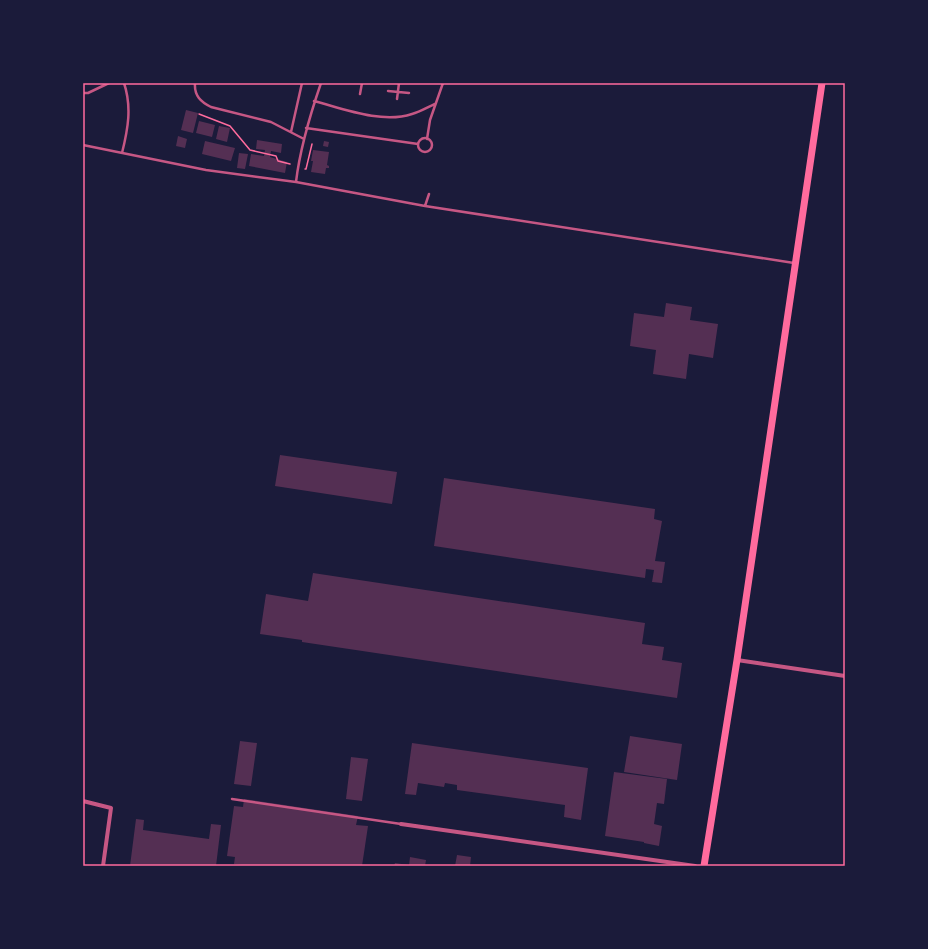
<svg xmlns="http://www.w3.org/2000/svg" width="928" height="949" viewBox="0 0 928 949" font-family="Spectral,serif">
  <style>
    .building { fill: #542f53 }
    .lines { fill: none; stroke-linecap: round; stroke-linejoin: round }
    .path { stroke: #ff6b9d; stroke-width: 1.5 }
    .service { stroke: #c65784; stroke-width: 2.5 }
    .minor { stroke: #c65784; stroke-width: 4 }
    .secondary { stroke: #ff6b9d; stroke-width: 7 }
    .neatline { fill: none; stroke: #ff6b9d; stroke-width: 1.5 }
  </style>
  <rect width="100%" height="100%" fill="#1b1b3a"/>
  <path class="building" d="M 186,110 L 198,113 L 193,133 L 181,130 Z
    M 199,121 L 215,125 L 212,137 L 196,133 Z
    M 219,126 L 230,128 L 227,142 L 216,139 Z
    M 178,136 L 187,139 L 185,148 L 176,146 Z
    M 257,140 L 282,144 L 281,153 L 271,151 L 270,157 L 287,162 L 285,173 L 249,166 L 251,154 L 264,156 L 265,150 L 256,149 Z
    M 205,141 L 235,148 L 231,161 L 202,154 Z
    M 324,141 L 329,142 L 328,147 L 323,146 Z
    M 313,150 L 329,152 L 327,165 L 329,166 L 329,168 L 326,168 L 325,174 L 311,172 L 313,161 L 311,161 Z
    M 239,153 L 248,154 L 245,169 L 237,168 Z
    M 666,303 L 692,307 L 690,320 L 718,324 L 713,358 L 689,354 L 686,379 L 653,374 L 656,350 L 630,346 L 634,313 L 664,317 Z
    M 280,455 L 397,472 L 392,504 L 275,486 Z
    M 444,478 L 655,509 L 654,519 L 662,521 L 655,561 L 665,562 L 662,583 L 652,582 L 654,570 L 646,569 L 645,578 L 434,546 Z
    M 313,573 L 645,623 L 642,644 L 664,647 L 662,660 L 682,663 L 677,698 L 302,642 L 302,640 L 260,634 L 266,594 L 308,601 Z
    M 630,736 L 682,744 L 677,780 L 624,772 Z
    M 240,741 L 257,743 L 251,786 L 234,784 Z
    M 412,743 L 588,768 L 581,820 L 564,817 L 565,805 L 457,790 L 457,785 L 445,783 L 444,787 L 418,783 L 416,795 L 405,794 Z
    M 351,757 L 368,759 L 362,801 L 346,799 Z
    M 614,772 L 667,779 L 664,804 L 657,803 L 654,824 L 662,826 L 659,846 L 644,843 L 644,842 L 605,836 Z
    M 244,799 L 358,816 L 356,825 L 368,826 L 362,866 L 249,866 L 234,864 L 235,857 L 227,856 L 234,806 L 243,807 Z
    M 136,819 L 144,820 L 143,830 L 209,839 L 211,824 L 221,825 L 216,866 L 130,866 Z
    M 457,855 L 471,857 L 470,866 L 455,866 Z
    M 410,857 L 426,860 L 425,866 L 409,866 Z
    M 395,863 L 408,865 L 408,866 L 394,866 Z"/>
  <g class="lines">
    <path class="path" d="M 199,114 L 230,126 L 250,150 L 276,156 L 278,161 L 290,164
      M 305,169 L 306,169 L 312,144"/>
    <path class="service" d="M 195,83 C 194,96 201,102 211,107 L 271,122 L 304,139
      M 388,91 L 409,93
      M 83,93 L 88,93 L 109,83
      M 360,94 L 362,83
      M 397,99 L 399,83
      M 314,101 C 344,109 382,124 412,114 C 420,112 428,107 435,104
      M 306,128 L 418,144
      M 291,132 L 302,83
      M418 145a7 7 0 1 1 14 0a7 7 0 1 1-14 0Z
      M 427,139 L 430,120 L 443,83
      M 83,145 L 206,170 L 296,182 L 425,206 L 794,263
      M 122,153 C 128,129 132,107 124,83
      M 296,182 C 300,148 310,115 321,83
      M 425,206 L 429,194
      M 232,799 L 401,824"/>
    <path class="minor" d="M 737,660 L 845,676
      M 83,801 L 111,808 L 103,866
      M 401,824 L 695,866"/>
    <path class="secondary" d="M 704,866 L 737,660 L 822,83"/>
  </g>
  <rect width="928" height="949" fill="none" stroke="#1b1b3a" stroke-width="168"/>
  <rect x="84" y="84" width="760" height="781" class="neatline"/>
</svg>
